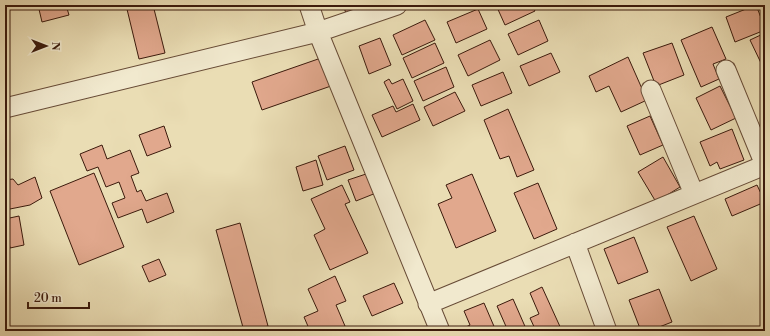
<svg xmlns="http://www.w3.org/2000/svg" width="770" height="336" viewBox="0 0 770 336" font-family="'Libre Bodoni',serif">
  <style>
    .building { fill: #e1a88d; stroke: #3b1a0c }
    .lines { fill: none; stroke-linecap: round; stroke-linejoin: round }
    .street-casing { stroke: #674b36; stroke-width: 21 }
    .street { stroke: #f1e9ce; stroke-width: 19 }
  </style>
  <rect width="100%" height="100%" fill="#eaddb4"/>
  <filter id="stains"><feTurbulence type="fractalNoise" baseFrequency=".005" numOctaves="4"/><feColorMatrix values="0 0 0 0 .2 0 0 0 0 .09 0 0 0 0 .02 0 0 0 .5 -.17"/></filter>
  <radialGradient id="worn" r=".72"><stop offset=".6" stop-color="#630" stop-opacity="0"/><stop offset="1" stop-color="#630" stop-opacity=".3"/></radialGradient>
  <path class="building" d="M 38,5 L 66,5 L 69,15 L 42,22 Z
    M 126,5 L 153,5 L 165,53 L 139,59 Z
    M 343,5 L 378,5 L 347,16 Z
    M 496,5 L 532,5 L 535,11 L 505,25 Z
    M 756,5 L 765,28 L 765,30 L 735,42 L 726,17 Z
    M 478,9 L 487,29 L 456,43 L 447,22 Z
    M 425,20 L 435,40 L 402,55 L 393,35 Z
    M 539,20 L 548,41 L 518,55 L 508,34 Z
    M 712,27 L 726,59 L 713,64 L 719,79 L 701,87 L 681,40 Z
    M 765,33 L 765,61 L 761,63 L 750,40 Z
    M 380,38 L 391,65 L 369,74 L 359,46 Z
    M 490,40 L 500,60 L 468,76 L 458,55 Z
    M 435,43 L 444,63 L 412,78 L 403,58 Z
    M 672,43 L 684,75 L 656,86 L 643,53 Z
    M 551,53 L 560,72 L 529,86 L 520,66 Z
    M 628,57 L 647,100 L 621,112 L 609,86 L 596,92 L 589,76 Z
    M 321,58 L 331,86 L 262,110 L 252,82 Z
    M 446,67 L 454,87 L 423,101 L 414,81 Z
    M 503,72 L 512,93 L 481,106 L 472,85 Z
    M 389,79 L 392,84 L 403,79 L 413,101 L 397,109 L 384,82 Z
    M 720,86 L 736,118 L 711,130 L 696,98 Z
    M 455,92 L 465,111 L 433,126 L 424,107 Z
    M 413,104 L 420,120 L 382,137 L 372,115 L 393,106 L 396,112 Z
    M 508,109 L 534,170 L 517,177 L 509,156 L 500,159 L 484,120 Z
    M 650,116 L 663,145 L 640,155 L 627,126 Z
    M 164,126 L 171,147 L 147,156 L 139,135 Z
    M 732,129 L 744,160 L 720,169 L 717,162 L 710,166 L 700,142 Z
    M 102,145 L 107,159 L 130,150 L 139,173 L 131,176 L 137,192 L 141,190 L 146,201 L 167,193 L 174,212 L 147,223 L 142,209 L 118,218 L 112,203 L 125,198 L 119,182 L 106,187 L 98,167 L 87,171 L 80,154 Z
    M 345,146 L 354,170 L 327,180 L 318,156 Z
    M 663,157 L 680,187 L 656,202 L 638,172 Z
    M 316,160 L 323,185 L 303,191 L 296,167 Z
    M 94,173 L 124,247 L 79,265 L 50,191 Z
    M 369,173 L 376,193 L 356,201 L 348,180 Z
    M 472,174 L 496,231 L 456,248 L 438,204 L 452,198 L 446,185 Z
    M 35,177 L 42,198 L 30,205 L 5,210 L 5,180 L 13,179 L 18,185 Z
    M 538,183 L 557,229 L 534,239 L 514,193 Z
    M 342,185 L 350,202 L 345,204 L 368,253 L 330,270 L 314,235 L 325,229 L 311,199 Z
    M 757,185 L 765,202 L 732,216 L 725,199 Z
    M 19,216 L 24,245 L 10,248 L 5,219 Z
    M 694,216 L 717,269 L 691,281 L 667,227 Z
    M 240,223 L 268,326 L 250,331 L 244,331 L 216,230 Z
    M 634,237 L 648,272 L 618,284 L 604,249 Z
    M 159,259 L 166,275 L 149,282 L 142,266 Z
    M 335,276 L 346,301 L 336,305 L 345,326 L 338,329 L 339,331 L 310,331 L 304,317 L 318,311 L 308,289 Z
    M 394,283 L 403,303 L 372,316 L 363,296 Z
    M 542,287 L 562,331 L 536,331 L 530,318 L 539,314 L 530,293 Z
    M 659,289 L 672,322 L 649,331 L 641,331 L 629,300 Z
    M 513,299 L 527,331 L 508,331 L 497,306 Z
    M 484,303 L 496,331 L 460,331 L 460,330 L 470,325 L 464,311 Z"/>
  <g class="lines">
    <g class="street-casing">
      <path id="street" d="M 309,5 L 318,32 L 440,331
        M 726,70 L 765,165
        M 651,90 L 694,194
        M 5,108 L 318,32 L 397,5
        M 575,243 L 607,331
        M 428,304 L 765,165"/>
    </g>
    <use href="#street" class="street"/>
  </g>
  <rect width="770" height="336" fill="none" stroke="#eaddb4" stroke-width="20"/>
  <rect x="6" y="6" width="758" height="324" fill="none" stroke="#3b1a0c" stroke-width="2"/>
  <rect x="10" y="10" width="750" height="316" fill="none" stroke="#3b1a0c"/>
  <g transform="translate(46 46) rotate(90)" stroke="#f1e9ce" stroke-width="3" paint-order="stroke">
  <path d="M0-3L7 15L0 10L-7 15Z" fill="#3b1a0c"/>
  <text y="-6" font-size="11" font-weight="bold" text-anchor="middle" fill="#3b1a0c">N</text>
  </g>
  <path d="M28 302v6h61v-6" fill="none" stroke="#3b1a0c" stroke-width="2"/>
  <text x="34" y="302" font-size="12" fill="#3b1a0c" stroke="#f1e9ce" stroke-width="3" paint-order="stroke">20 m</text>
  <rect width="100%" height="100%" filter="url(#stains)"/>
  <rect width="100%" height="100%" fill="url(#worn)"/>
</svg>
